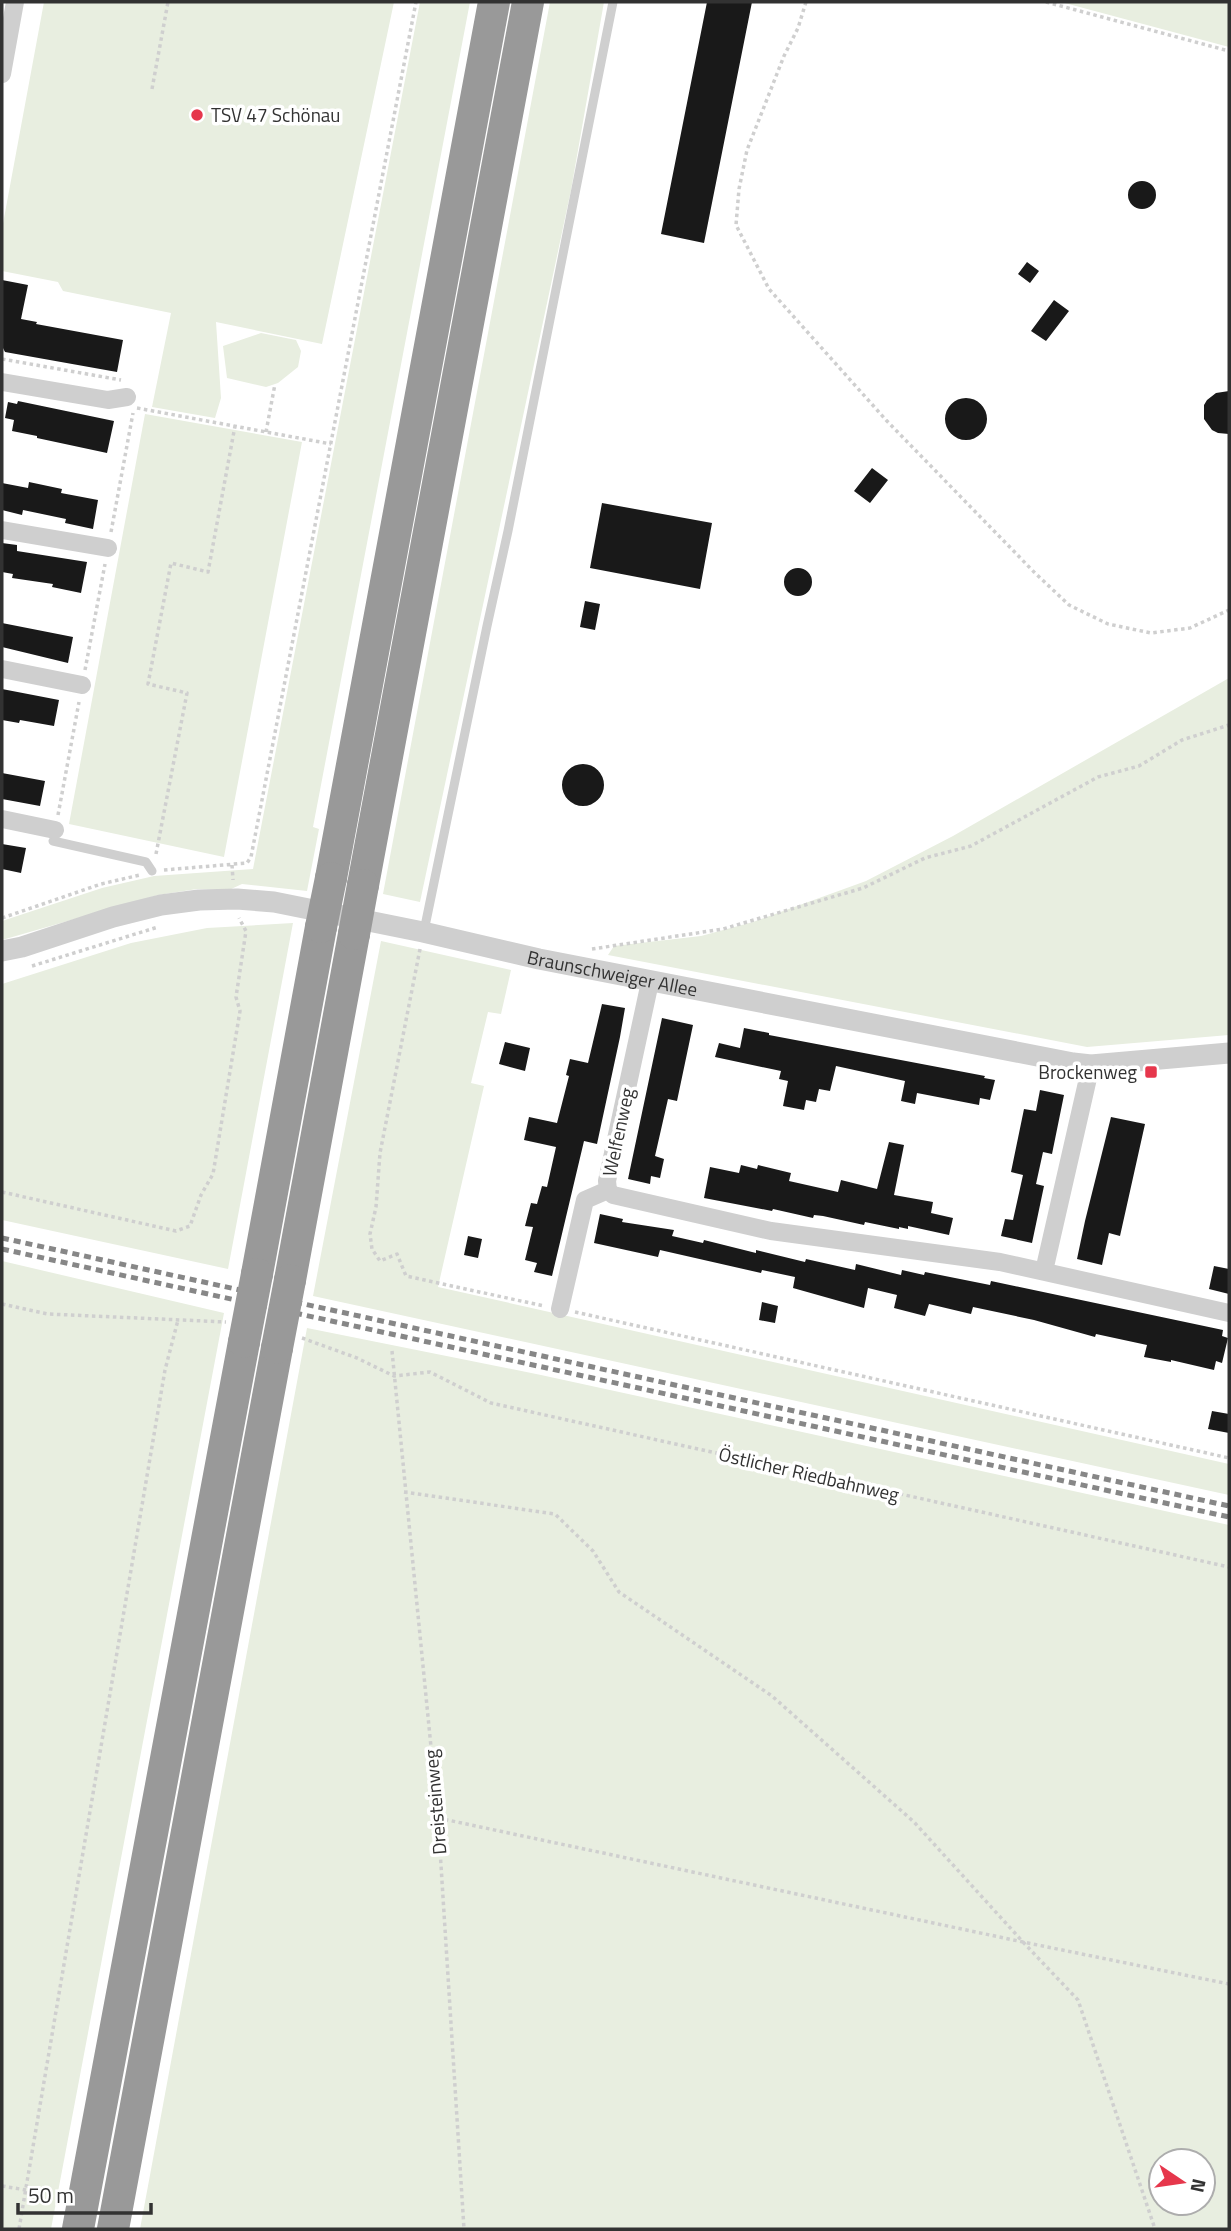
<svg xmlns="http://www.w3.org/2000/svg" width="1231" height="2231" viewBox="0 0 1231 2231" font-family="'Titillium Web',sans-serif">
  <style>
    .green { fill: #e8eee0; fill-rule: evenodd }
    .building { fill: #191919 }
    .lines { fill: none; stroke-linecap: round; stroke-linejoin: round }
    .path { stroke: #cfcfcf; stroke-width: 3.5; stroke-dasharray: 3.5 3.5; stroke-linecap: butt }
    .service { stroke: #cfcfcf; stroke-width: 9 }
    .minor { stroke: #cfcfcf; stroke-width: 18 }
    .tertiary { stroke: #cfcfcf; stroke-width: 21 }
    .motorway { stroke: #999; stroke-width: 32 }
    .rail { stroke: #878787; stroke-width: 5; stroke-dasharray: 7 5; stroke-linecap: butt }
    .motorway-bridge { stroke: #999; stroke-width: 32 }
    .poi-dot { fill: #e6374c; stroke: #fff; stroke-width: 2.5 }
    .labels { text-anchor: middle; stroke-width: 7; stroke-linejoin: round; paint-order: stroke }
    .poi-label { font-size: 19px; fill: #323232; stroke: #fff; text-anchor: start }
    .street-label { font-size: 19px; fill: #323232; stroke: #fff }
  </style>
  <rect width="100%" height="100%" fill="#fff"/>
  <path class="green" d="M 44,2 L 394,2 L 322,344 L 216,322 L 221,398 L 215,418 L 152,407 L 171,313 L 63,291 L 58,282 L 2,271 L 2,229 Z
    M 420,2 L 470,2 L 313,827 L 319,829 L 307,891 L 242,884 L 229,890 L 197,889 L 158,895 L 2,940 L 2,921 L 102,888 L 154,876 L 253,869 Z
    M 550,2 L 604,2 L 571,190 L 420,902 L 383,894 Z
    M 1061,2 L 1229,2 L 1229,47 Z
    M 261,333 L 296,340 L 301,351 L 298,367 L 278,383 L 266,387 L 227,378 L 223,346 Z
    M 145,414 L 302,442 L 224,857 L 69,824 Z
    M 1229,678 L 1229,1035 L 1087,1047 L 608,955 L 614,946 L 701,936 L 753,922 L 866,881 L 953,836 Z
    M 293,923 L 228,1269 L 2,1220 L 2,984 L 131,943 L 207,928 Z
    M 381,941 L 511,970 L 501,1014 L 488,1012 L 471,1083 L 484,1086 L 438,1287 L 1229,1464 L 1229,1495 L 313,1296 Z
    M 2,1261 L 224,1313 L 51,2229 L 2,2229 Z
    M 307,1328 L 541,1375 L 1229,1525 L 1229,2229 L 140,2229 ZM 1161,2161 L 1203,2161 L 1203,2203 L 1161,2203 Z"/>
  <path class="building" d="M 707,2 L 752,2 L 704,243 L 661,234 Z
    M1128 195a14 14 0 1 1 28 0a14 14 0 1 1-28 0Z
    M 1027,262 L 1039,271 L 1030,283 L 1018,274 Z
    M 2,280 L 28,285 L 21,319 L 37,322 L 36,324 L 123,340 L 117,372 L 5,352 L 2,346 Z
    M 1054,300 L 1069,311 L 1046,341 L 1031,331 Z
    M 1229,391 L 1229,434 L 1218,433 L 1212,430 L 1204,419 L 1204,405 L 1207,400 L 1216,393 Z
    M945 419a21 21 0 1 1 42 0a21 21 0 1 1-42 0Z
    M 18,401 L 114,421 L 107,453 L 37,438 L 37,436 L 12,431 L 14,420 L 5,418 L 8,402 L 17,404 Z
    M 872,468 L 888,480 L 870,503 L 854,491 Z
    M 29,482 L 62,489 L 61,493 L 98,500 L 93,529 L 65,523 L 66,519 L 23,510 L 22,515 L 2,510 L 2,483 L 28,488 Z
    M 602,503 L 712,523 L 700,589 L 590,568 Z
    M 2,543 L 17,545 L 17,551 L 87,562 L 81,593 L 52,587 L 53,584 L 12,578 L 13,574 L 2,572 Z
    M784 582a14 14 0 1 1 28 0a14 14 0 1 1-28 0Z
    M 585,601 L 600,604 L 595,630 L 580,627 Z
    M 2,623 L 73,637 L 68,663 L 2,647 Z
    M 2,689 L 59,700 L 54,726 L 20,720 L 19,723 L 2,720 Z
    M562 785a21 21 0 1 1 42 0a21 21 0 1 1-42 0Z
    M 2,773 L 45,781 L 40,806 L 2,799 Z
    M 2,844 L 26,848 L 21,873 L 2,869 Z
    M 602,1004 L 625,1008 L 620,1037 L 597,1144 L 584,1141 L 552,1276 L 534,1272 L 537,1263 L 525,1260 L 533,1227 L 525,1226 L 531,1203 L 537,1204 L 542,1186 L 547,1187 L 556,1147 L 524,1140 L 529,1117 L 557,1123 L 569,1076 L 566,1075 L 570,1059 L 588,1063 Z
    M 662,1018 L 693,1025 L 677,1101 L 668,1099 L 655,1156 L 664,1159 L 660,1178 L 651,1176 L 650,1184 L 628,1179 Z
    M 744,1028 L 769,1033 L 769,1035 L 985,1076 L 984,1078 L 995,1080 L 990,1100 L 980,1098 L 979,1105 L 917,1093 L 915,1104 L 901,1101 L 905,1081 L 836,1066 L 830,1091 L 819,1089 L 816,1102 L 806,1100 L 804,1110 L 783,1106 L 788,1081 L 779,1079 L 781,1071 L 715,1057 L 719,1043 L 740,1048 Z
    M 505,1042 L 530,1048 L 525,1071 L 499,1064 Z
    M 1040,1090 L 1064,1095 L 1052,1154 L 1043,1152 L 1036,1184 L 1044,1186 L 1032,1243 L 1001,1236 L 1005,1219 L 1013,1220 L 1023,1175 L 1011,1172 L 1024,1109 L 1036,1111 Z
    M 1111,1117 L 1145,1124 L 1120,1236 L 1109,1233 L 1102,1265 L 1077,1259 L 1085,1221 Z
    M 889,1142 L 904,1145 L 894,1195 L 933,1202 L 931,1213 L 953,1218 L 949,1235 L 908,1226 L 908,1229 L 899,1227 L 899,1229 L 865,1222 L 864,1225 L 823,1216 L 814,1215 L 813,1218 L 773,1209 L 772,1211 L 704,1198 L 710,1167 L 739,1173 L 741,1165 L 757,1169 L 758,1165 L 791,1173 L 789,1181 L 838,1192 L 841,1180 L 877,1189 Z
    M 600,1214 L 623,1219 L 622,1222 L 674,1230 L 672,1236 L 703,1243 L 704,1240 L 756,1253 L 756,1250 L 805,1262 L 806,1259 L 855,1270 L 856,1264 L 901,1275 L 902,1270 L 924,1275 L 925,1272 L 990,1285 L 991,1281 L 1223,1330 L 1222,1336 L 1228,1338 L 1222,1363 L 1216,1361 L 1214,1370 L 1171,1360 L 1171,1362 L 1144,1357 L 1147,1345 L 1096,1334 L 1095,1337 L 1034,1320 L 973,1307 L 971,1314 L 929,1304 L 925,1316 L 894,1308 L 897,1295 L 868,1288 L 864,1308 L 793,1288 L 795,1277 L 762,1270 L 761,1273 L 660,1250 L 658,1257 L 594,1243 Z
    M 468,1236 L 482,1239 L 478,1258 L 464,1255 Z
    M 1214,1266 L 1229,1269 L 1229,1294 L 1209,1289 Z
    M 762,1302 L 778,1306 L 775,1323 L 759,1320 Z
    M 1212,1411 L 1229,1414 L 1229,1433 L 1208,1429 Z"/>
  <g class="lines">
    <path class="path" d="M 806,2 L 798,28 L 784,56 L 747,150 L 739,189 L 736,225 L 769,289 L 886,420 L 1034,572 L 1069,605 L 1108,624 L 1151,633 L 1190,628 L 1229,610
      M 1046,2 L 1229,51
      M 152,89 L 168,2
      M 2,359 L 121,380
      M 137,408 L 331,444
      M 266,432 L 275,384
      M 111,532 L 133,413
      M 85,670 L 105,564
      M 58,815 L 79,702
      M 156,854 L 187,693 L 148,684 L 171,563 L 208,572 L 235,426
      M 232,865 L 233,880
      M 164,870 L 247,863 L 251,857 L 416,2
      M 2,918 L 101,884 L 140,875
      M 420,949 L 380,1153 L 376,1207 L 370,1234 L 372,1249 L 380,1261 L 397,1254 L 406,1276 L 544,1306
      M 592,949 L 723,929 L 863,888 L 925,858 L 971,846 L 1098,777 L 1139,766 L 1182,740 L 1229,725
      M 32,966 L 158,927
      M 2,1192 L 176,1231 L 190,1226 L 201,1195 L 213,1174 L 240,1011 L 236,997 L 246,931 L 239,918
      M 2,1304 L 48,1314 L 226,1322
      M 575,1312 L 1229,1458
      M 302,1338 L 357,1358 L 394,1376 L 430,1372 L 491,1403 L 1229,1567
      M 392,1351 L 438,1818 L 464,2229
      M 404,1492 L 555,1514 L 593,1551 L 619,1592 L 772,1696 L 914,1822 L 1023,1942 L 1078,2000 L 1155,2229
      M 438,1818 L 1023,1942 L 1229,1984
      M 2,2186 L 26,2190
      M 19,2229 L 165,1370 L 178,1320"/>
    <path class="service" d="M 53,841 L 146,862 L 152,871
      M 424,931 L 487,626 L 508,531 L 613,2"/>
    <path class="minor" d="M 2,74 L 15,2
      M 2,382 L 108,400 L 127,397
      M 2,530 L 108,548
      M 2,669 L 82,685
      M 2,819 L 55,830
      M 608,1190 L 613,1195 L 771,1231 L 1000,1262 L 1229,1313
      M 608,1190 L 607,1181 L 650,982
      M 1044,1271 L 1091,1065
      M 560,1309 L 585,1200 L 608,1190"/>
    <path class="tertiary" id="s1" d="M 2,951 L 22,947 L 113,917 L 161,905 L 199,900 L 237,899 L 274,902 L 423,932 L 539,959 L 1073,1063 L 1091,1065 L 1229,1053"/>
    <path class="motorway" d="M 331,878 L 494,2
      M 363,885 L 528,2
      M 257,1274 L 321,927
      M 290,1280 L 354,934
      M 78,2229 L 244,1342
      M 113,2229 L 277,1348"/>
    <path class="rail" d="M 2,1238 L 1229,1506
      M 2,1249 L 1229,1517"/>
    <path class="motorway-bridge" d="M 321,927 L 331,878
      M 354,934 L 363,885
      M 244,1342 L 257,1274
      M 277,1348 L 290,1280"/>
  </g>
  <g class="poi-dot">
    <circle cx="197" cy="115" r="7"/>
    <rect x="1144" y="1065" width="14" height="14" rx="3.5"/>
  </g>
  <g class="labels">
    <g class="poi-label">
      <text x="211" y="122">TSV 47 Schönau</text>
      <text x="1137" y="1079" text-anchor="end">Brockenweg</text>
    </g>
    <g class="street-label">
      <text dy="7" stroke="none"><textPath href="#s1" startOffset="625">Braunschweiger Allee</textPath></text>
      <text transform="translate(618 1132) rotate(-78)" y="7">Welfenweg</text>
      <text transform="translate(809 1474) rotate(13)" y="7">Östlicher Riedbahnweg</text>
      <text transform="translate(435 1802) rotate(-95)" y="7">Dreisteinweg</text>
    </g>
  </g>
  <rect width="1231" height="2231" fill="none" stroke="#323232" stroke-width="7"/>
  <g transform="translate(1182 2182) rotate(103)"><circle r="33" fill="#ffffff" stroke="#adadad" stroke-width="2"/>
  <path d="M0-5L12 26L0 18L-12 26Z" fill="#e6374c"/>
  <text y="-10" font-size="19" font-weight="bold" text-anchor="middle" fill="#323232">N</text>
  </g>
  <path d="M18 2203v10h133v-10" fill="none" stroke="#323232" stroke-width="3.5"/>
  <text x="28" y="2203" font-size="21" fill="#323232" stroke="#ffffff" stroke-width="5" paint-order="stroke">50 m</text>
</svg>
